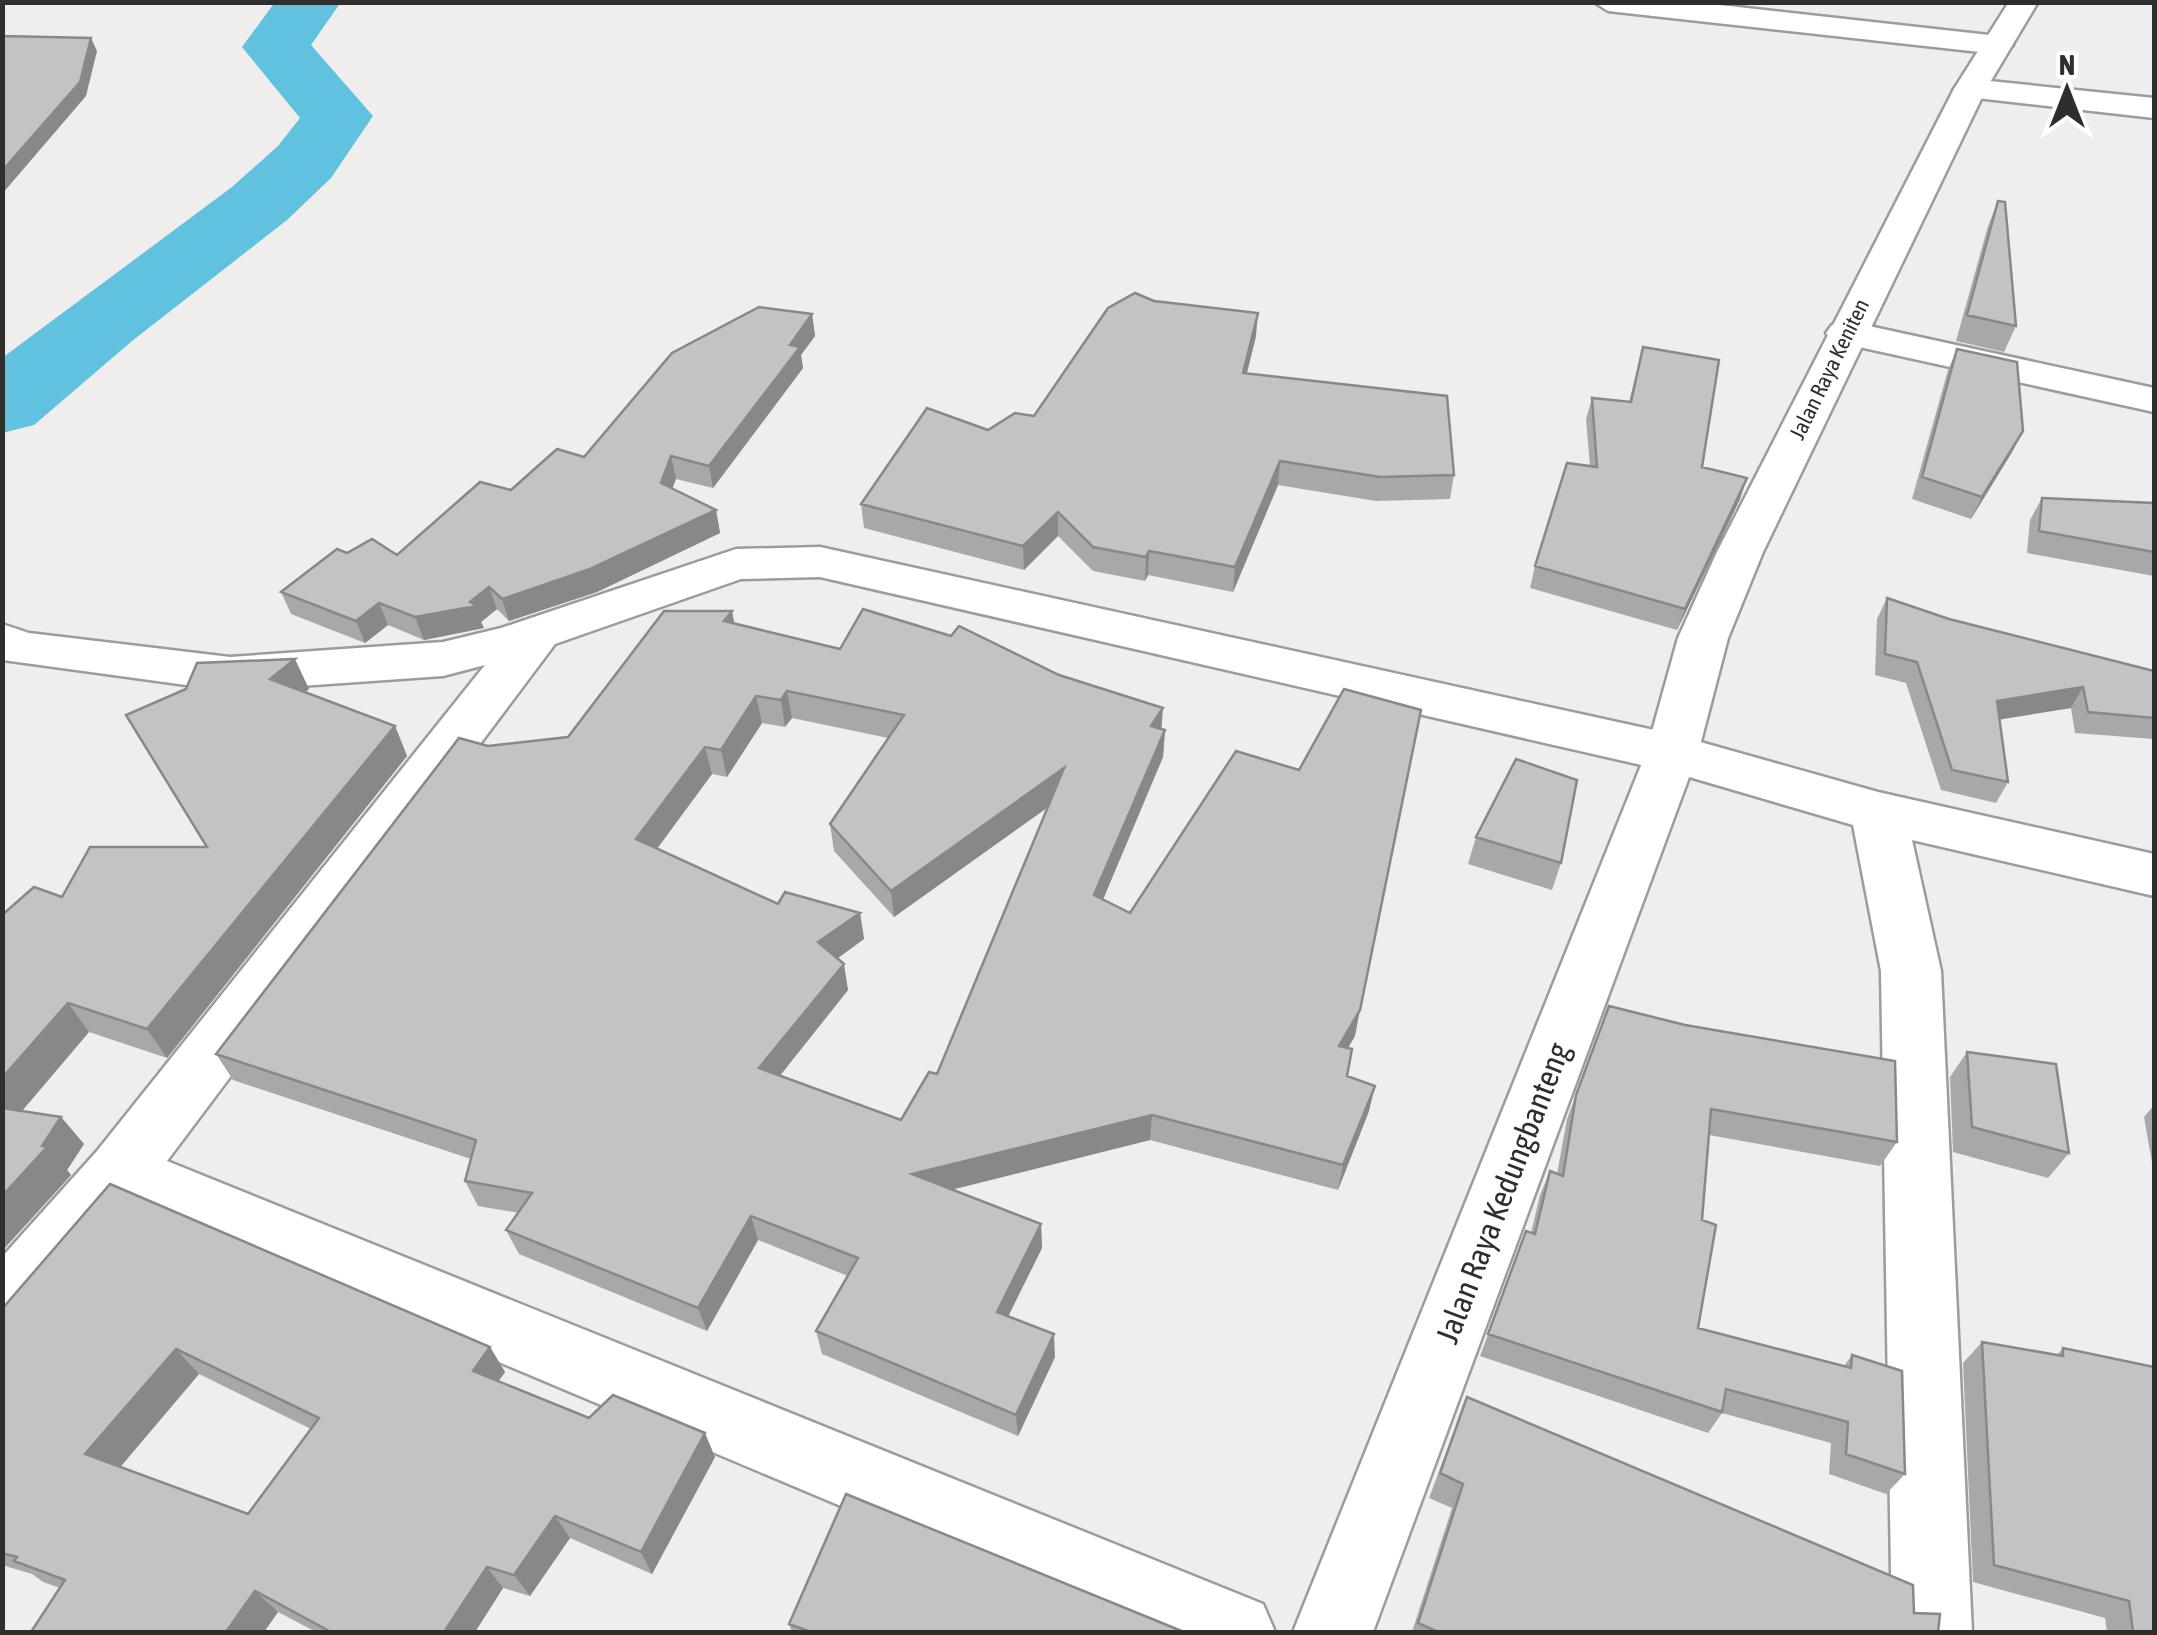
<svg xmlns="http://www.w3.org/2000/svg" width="2157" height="1635" viewBox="0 0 2157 1635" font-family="'Asap Condensed',sans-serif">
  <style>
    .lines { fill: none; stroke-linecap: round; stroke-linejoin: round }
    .river { fill: #60c2df; fill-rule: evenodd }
    .street-casing { stroke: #9e9c9a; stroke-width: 5 }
    .secondary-casing { stroke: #9e9c9a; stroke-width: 5 }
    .street { fill: #fff; fill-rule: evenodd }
    .secondary { fill: #fff; fill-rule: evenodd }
    .wall { fill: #a9a8a6; fill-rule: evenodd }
    .shaded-wall { fill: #8a8887 }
    .building { fill: #c5c3c1; stroke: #8a8887; stroke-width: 2.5; fill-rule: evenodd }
    .labels { text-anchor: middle; stroke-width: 10; stroke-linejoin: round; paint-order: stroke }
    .far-street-label { font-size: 22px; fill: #2f2e2e; stroke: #fff }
    .near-street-label { font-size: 32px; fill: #2f2e2e; stroke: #fff }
  </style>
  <rect width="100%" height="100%" fill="#f0eeec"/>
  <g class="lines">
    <path class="river" d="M 275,2 L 341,2 L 311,45 L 373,116 L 331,178 L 287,220 L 132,341 L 34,425 L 2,433 L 2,358 L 232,187 L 278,146 L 300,118 L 242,47 Z"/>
    <g class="street-casing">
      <path id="street" d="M 1594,2 L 1693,2 L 1998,36 L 2013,45 L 1998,54 L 1608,11 Z
        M 1970,79 L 2154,98 L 2154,118 L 1959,96 L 1954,89 Z
        M 1846,321 L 2154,388 L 2154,412 L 1832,341 L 1826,333 L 1832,325 Z
        M 820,547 L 1672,734 L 1878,792 L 2154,854 L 2154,896 L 1912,840 L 1941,971 L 1972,1632 L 1892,1632 L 1881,971 L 1853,825 L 1672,772 L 820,577 L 741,579 L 555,644 L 167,1161 L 1263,1604 L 1275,1632 L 1140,1632 L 131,1207 L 27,1332 L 2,1342 L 2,1257 L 97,1151 L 485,665 L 443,676 L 230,691 L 3,660 L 2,624 L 29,633 L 230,657 L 443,642 L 501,628 L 736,549 Z"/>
    </g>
    <g class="secondary-casing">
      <path id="secondary" d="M 2009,2 L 2038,2 L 1986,89 L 1763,552 L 1728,638 L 1698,753 L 1373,1632 L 1293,1632 L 1646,753 L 1678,638 L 1717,552 L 1954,89 Z"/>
    </g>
    <use href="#street" class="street"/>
    <use href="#secondary" class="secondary"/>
  </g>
  <path class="wall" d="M 1998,201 L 2016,326 L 2004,352 L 1956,341 L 1988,226 Z
    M 1154,301 L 1256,336 L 1247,373 L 1454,475 L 1450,499 L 1376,501 L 1278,485 L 1233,592 L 1148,575 L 1145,581 L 1093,571 L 1058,536 L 1024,570 L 864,528 L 861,504 L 988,430 L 1034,416 Z
    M 812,314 L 815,336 L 801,355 L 803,368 L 713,488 L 676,479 L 672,489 L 716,510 L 720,533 L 597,592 L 509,621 L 497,609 L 481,622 L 484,628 L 424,640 L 388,625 L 365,643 L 291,614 L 281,592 L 347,553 L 397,555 L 511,490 L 584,457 Z
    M 1643,347 L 1702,467 L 1740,499 L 1677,630 L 1530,588 L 1535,566 L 1590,466 L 1586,419 L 1592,398 L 1629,402 Z
    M 1957,349 L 2023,431 L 2012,452 L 1971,519 L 1912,499 L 1948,370 Z
    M 2154,479 L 2154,576 L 2027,553 L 2030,520 L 2042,498 L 2154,503 Z
    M 1887,598 L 1949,619 L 2154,671 L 2154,739 L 2075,733 L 2071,708 L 1999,719 L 2008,782 L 1996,803 L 1941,790 L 1906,683 L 1875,675 L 1877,619 Z
    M 732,611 L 734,624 L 1165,730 L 1163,757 L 1103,899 L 1355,1036 L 1348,1048 L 1347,1076 L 1369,1111 L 1338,1190 L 1150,1140 L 952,1189 L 1041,1224 L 1042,1248 L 1008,1316 L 1055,1357 L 1018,1436 L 822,1354 L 816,1331 L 848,1276 L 758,1240 L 707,1331 L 519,1254 L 506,1230 L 519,1213 L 478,1206 L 465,1181 L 471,1159 L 233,1080 L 216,1054 L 488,746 L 568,737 ZM 792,718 L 888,738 L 830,824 L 834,851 L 894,917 L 1048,807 L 937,1074 L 901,1120 L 780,1076 L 848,990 L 837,958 L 864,939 L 860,913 L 778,904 L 657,849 L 712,774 L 727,777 L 762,723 L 785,727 Z
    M 186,689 L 309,689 L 305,692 L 395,726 L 407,756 L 167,1058 L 89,1032 L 22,1111 L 61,1117 L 84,1144 L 67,1170 L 71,1175 L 2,1251 L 2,915 L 62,897 L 206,847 Z
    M 1476,837 L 1561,863 L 1552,890 L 1468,864 Z
    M 1609,1006 L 1897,1142 L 1880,1166 L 1709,1135 L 1702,1220 L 1698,1328 L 1844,1366 L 1852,1355 L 1905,1474 L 1886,1494 L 1829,1474 L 1831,1443 L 1722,1413 L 1708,1433 L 1480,1356 L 1526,1231 L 1531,1233 L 1540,1195 L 1550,1171 L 1557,1174 L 1567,1119 Z
    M 1967,1052 L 2069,1153 L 2048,1178 L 1953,1152 L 1950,1077 Z
    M 2154,1105 L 2154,1174 L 2144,1117 Z
    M 2,1309 L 490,1347 L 505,1372 L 499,1381 L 589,1418 L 715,1457 L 652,1574 L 570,1538 L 530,1596 L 503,1588 L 475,1632 L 316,1632 L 278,1612 L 264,1632 L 31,1632 L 60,1588 L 43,1582 L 32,1574 L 2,1565 ZM 199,1374 L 311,1429 L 248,1514 L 120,1467 Z
    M 1982,1342 L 2057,1355 L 2063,1348 L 2154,1632 L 2107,1632 L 2105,1618 L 1973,1582 L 1963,1363 Z
    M 1467,1397 L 1914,1613 L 1938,1632 L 1412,1632 L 1452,1508 L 1429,1498 Z
    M 789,1624 L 1184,1632 L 792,1632 Z"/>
  <path class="shaded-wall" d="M 91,38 L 97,51 L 86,96 L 2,194 L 2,171 Z
    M 1258,313 L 1256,336 L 1241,396 L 1243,373 Z
    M 812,314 L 815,336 L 801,355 L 803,368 L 713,488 L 709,466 Z
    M 2023,431 L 2012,452 L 1971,519 L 1982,497 Z
    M 671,456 L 676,479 L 666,505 L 661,483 Z
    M 1280,461 L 1278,485 L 1233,592 L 1235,567 Z
    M 1747,478 L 1740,499 L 1677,630 L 1685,609 Z
    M 716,510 L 720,533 L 597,592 L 509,621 L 502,599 Z
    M 1058,512 L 1058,536 L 1024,570 L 1023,546 Z
    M 1149,551 L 1148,575 L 1145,581 L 1146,557 Z
    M 489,587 L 497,609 L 481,622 L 484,628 L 424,640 L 415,617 L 470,602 Z
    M 379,603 L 388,625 L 365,643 L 356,621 Z
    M 732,611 L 737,638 L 724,621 Z
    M 295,659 L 309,689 L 285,709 L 270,679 Z
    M 2083,687 L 2071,708 L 1985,722 L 1997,701 Z
    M 787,691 L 792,718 L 785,727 L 781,700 Z
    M 756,696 L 762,723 L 727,777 L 721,750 Z
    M 1163,708 L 1161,735 L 1151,726 Z
    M 395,726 L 407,756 L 167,1058 L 147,1029 Z
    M 1165,730 L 1163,757 L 1094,921 L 1094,895 Z
    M 705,747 L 712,774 L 644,866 L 636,839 Z
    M 1064,768 L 1065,795 L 894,917 L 891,891 Z
    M 860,913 L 864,939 L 823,969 L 818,942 Z
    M 844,964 L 848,990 L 765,1094 L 759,1068 Z
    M 68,1003 L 89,1032 L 4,1132 L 2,1131 L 2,1078 Z
    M 1360,1010 L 1355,1036 L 1334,1071 L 1339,1046 Z
    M 1375,1086 L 1369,1111 L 1338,1190 L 1343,1165 Z
    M 1152,1115 L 1150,1140 L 915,1199 L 912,1174 Z
    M 61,1117 L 84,1144 L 67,1170 L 71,1175 L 2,1251 L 2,1196 L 42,1146 Z
    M 751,1216 L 758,1240 L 707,1331 L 698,1308 Z
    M 1041,1224 L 1042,1248 L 999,1335 L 997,1312 Z
    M 1054,1334 L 1055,1357 L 1018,1436 L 1016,1415 Z
    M 490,1347 L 505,1372 L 488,1395 L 473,1371 Z
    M 176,1349 L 199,1374 L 111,1478 L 85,1454 Z
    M 705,1433 L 715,1457 L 652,1574 L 641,1552 Z
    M 555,1516 L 570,1538 L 530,1596 L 514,1575 Z
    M 487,1567 L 503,1588 L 475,1632 L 444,1632 Z
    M 255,1591 L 278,1612 L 264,1632 L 226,1632 Z"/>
  <path class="building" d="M 2,36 L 91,38 L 80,82 L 2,171 Z
    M 1998,201 L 2005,202 L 2016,326 L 1967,315 Z
    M 1135,293 L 1154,301 L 1258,313 L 1243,373 L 1447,396 L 1454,475 L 1380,477 L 1280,461 L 1235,567 L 1149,551 L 1146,557 L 1093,547 L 1058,512 L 1023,546 L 861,504 L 927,408 L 988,430 L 1015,413 L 1034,416 L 1108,308 Z
    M 759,307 L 812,314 L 790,345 L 800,347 L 709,466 L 671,456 L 661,483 L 716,510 L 590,569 L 502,599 L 489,587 L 470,602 L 476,606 L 415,617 L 379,603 L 356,621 L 281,592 L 337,549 L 347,553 L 372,539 L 397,555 L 480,482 L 511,490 L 557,449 L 584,457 L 672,353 Z
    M 1643,347 L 1719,360 L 1702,467 L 1747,478 L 1685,609 L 1535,566 L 1567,463 L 1597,467 L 1592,398 L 1631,402 Z
    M 1957,349 L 2017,362 L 2023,431 L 1982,497 L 1922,477 Z
    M 2042,498 L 2154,503 L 2154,552 L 2039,531 Z
    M 1887,598 L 1949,619 L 2154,671 L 2154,718 L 2088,712 L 2083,687 L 1997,701 L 2008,782 L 1952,770 L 1917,662 L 1885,654 Z
    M 863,609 L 951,636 L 959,626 L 1059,675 L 1163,708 L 1151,726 L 1165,730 L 1094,895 L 1130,913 L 1236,751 L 1299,770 L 1344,689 L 1421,710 L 1360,1010 L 1339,1046 L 1352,1049 L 1347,1076 L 1375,1086 L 1343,1165 L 1152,1115 L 912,1174 L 1041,1224 L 997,1312 L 1054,1334 L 1016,1415 L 816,1331 L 858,1258 L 751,1216 L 698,1308 L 506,1230 L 532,1193 L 465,1181 L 476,1140 L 216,1054 L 459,738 L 488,746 L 568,737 L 664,611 L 732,611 L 724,621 L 840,649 ZM 787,691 L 904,715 L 830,824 L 891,891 L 1064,768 L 937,1074 L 929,1072 L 901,1120 L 759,1068 L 844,964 L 818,942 L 860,913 L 785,892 L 778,904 L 636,839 L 705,747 L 721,750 L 756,696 L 781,700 Z
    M 295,659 L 270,679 L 395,726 L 147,1029 L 68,1003 L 2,1078 L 2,915 L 34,887 L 62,897 L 90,847 L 207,847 L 126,715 L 186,689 L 197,663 Z
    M 1516,759 L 1577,780 L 1561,863 L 1476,837 Z
    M 1609,1006 L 1685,1025 L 1895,1061 L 1897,1142 L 1711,1109 L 1702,1220 L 1716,1225 L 1698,1328 L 1851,1368 L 1852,1355 L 1902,1371 L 1905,1474 L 1846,1454 L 1848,1422 L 1726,1389 L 1722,1412 L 1488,1334 L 1526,1231 L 1535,1234 L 1550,1171 L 1563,1176 L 1576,1095 Z
    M 1967,1052 L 2056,1064 L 2069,1153 L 1972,1127 Z
    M 2,1108 L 61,1117 L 42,1146 L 47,1147 L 2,1196 Z
    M 110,1184 L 490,1347 L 473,1371 L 589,1418 L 613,1395 L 705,1433 L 641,1552 L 555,1516 L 514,1575 L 487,1567 L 444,1632 L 331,1632 L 255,1591 L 226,1632 L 31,1632 L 65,1580 L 14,1561 L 17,1557 L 2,1553 L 2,1309 ZM 176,1349 L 319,1418 L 248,1514 L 85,1454 Z
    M 1982,1342 L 2063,1356 L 2063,1348 L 2154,1367 L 2154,1632 L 2133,1632 L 2129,1601 L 1994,1565 Z
    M 1467,1397 L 1913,1585 L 1914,1613 L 1940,1614 L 1938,1632 L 1438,1632 L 1418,1623 L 1463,1484 L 1440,1473 Z
    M 846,1494 L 1184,1632 L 811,1632 L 789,1624 Z"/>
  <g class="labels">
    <g class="far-street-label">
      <text transform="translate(1829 369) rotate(-64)" y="8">Jalan Raya Keniten</text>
    </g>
    <g class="near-street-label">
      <text transform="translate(1503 1193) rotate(-69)" y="11">Jalan Raya Kedungbanteng</text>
    </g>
  </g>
  <rect width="2157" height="1635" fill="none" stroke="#2f2e2e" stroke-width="10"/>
  <g transform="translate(2067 90)" stroke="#ffffff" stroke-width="8" paint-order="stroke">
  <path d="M0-8L18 38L0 25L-18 38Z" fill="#2f2e2e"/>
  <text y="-15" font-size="28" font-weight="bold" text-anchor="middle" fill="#2f2e2e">N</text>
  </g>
</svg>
